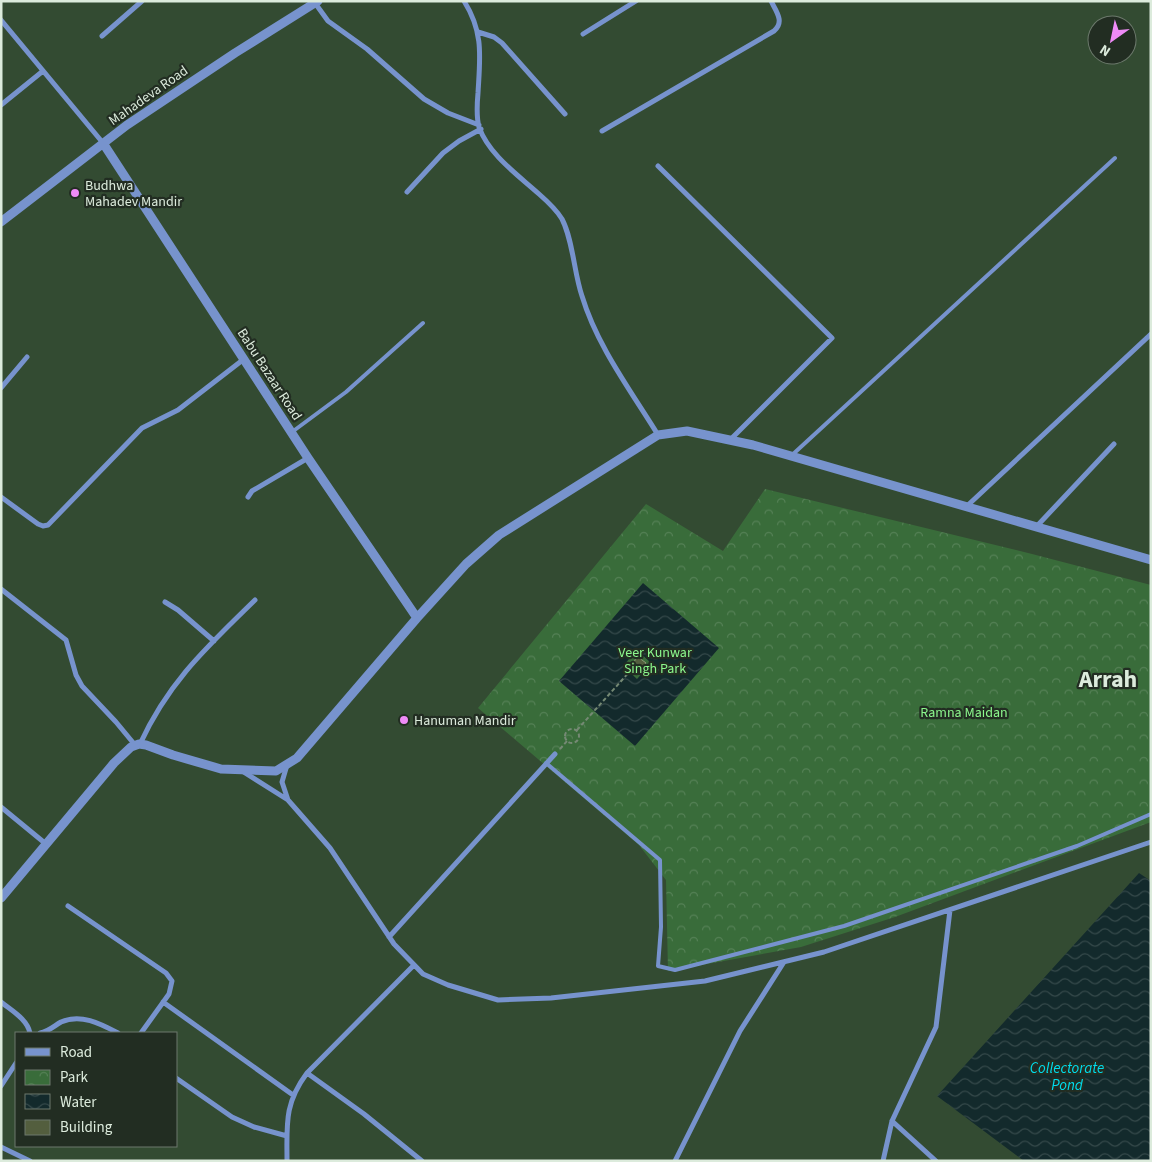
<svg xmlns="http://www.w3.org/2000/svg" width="1152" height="1162" viewBox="0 0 1152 1162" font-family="'Source Sans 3',sans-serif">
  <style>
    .park { fill: url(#park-crowns) }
    .water { fill: url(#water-waves); fill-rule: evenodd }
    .building { fill: #535e3e; stroke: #8f9b79 }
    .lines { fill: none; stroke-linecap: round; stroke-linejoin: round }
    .path { stroke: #758974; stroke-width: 2; stroke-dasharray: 4 2.5; stroke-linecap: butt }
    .service { stroke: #7793cd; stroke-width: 4 }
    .minor { stroke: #7793cd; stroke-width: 5 }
    .tertiary { stroke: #7793cd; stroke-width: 9 }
    .poi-dot { fill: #ef8bf7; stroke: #222d22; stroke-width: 2 }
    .labels { text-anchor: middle; stroke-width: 4.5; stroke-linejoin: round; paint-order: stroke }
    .street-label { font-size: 14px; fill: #dcebdc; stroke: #222d22 }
    .poi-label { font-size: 14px; fill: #dcebdc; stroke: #222d22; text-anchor: start }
    .park-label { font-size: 14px; fill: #8cf88d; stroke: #222d22 }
    .water-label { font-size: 15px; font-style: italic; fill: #00dded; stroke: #222d22 }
    .town-label { font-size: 24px; font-weight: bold; fill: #dcebdc; stroke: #222d22 }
  </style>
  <defs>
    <pattern id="park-crowns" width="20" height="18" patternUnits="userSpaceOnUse" patternTransform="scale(1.25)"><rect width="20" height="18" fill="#396c3a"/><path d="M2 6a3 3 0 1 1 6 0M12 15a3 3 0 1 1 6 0" fill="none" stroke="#558156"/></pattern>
    <pattern id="water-waves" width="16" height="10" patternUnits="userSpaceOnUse" patternTransform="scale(1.25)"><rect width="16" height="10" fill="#132a2c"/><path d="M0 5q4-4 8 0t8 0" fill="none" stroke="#35494a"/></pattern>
  </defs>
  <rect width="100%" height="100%" fill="#334b32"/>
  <path class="park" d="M 765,489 L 1032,554 L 1151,585 L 1151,822 L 895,917 L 801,947 L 668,971 L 666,880 L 639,845 L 478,708 L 646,504 L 723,551 Z"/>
  <path class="water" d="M 643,583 L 719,648 L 635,746 L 559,681 ZM 637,650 L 651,663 L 637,679 L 623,666 Z
    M 1139,873 L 1151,881 L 1151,1161 L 1024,1161 L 937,1096 Z"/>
  <path class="building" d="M 638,657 L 646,663 L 637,674 L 629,667 Z"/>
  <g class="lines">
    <path class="path" d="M565 736a7 7 0 1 1 14 0a7 7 0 1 1-14 0Z
      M 577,730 L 632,669
      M 560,749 L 567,741"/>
    <path class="service" d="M 292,432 L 346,392 L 423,323
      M 791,456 L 1115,158
      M 546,763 L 660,860 L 661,927 L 658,966 L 675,970 L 844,926 L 1077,846 L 1151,814"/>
    <path class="minor" d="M 464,1 C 484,33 480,57 478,93 C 477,104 476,116 479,127 C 489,155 518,175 539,194 C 547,201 556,209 562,219 C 573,240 574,273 582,296 C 597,346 631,391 658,435
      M 315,3 L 328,21 L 367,49 L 424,99 L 448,113 L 479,125
      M 1,20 L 103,143
      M 478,32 L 494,37 L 502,43 L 565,114
      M 583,34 L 636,1
      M 102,36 L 142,1
      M 1,105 L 43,71
      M 602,131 L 774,31 C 785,22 776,11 771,1
      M 658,166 L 832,338 L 730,440
      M 407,192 L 443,153 L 459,141 L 481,129
      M 1,388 L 27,357
      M 1,497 L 38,524 L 43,526 L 48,525 L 142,428 L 178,410 L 244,359
      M 248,497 L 252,491 L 308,458
      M 967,506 L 1151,334
      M 1037,526 L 1114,444
      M 1,589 L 66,640 L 76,675 L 82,686 L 116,722 L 135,745
      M 165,602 L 178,610 L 214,641
      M 140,744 C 169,681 207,647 255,600
      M 287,765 L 282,782 L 288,800 L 330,848 L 394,944 L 423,974 L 448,985 L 498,1000 L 551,998 L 705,981 L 824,952 L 1151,842
      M 242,771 L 288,800
      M 1,807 L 46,844
      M 68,906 L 166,973 L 172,981 L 169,994 L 141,1033
      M 389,937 L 555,754
      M 414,965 L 307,1073 L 364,1114 L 422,1161
      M 1,1002 C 12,1011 27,1019 30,1033
      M 163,1002 L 293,1095
      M 40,1033 C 48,1032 54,1026 61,1022 C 81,1013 101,1024 118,1033
      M 176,1078 L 232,1117 L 254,1127 L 287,1136
      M 1,1086 L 16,1063
      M 892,1121 L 936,1161
      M 1,1147 L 30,1161
      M 287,1161 C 287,1124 284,1104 307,1073
      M 675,1161 L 740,1031 L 784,962
      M 883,1161 L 892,1121 L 936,1027 L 950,910"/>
    <path class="tertiary" d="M 103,143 L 308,458 L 417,618
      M 1,222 L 127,125 L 235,53 L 318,1
      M 1,898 L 114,763 L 131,747 L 139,744 L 146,745 L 173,755 L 221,769 L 276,771 L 297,758 L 417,618 L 466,564 L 499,535 L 658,435 L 687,431 L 753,445 L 1151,560"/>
  </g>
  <g class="poi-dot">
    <circle cx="75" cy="193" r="5"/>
    <circle cx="404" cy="720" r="5"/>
  </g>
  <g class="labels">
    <g class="street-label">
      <text transform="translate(148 95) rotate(-35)" y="5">Mahadeva Road</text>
      <text transform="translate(270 374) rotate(57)" y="5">Babu Bazaar Road</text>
    </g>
    <g class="poi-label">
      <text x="85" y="190">Budhwa<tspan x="85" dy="16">Mahadev Mandir</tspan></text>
      <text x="414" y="725">Hanuman Mandir</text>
    </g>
    <g class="park-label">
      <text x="655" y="657">Veer Kunwar<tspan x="655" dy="16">Singh Park</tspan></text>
      <text x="964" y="717">Ramna Maidan</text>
    </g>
    <g class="water-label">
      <text x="1067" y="1073">Collectorate<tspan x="1067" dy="17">Pond</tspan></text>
    </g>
    <g class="town-label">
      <text x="1108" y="687">Arrah</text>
    </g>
  </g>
  <rect width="1152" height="1162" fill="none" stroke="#dcebdc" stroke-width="5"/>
  <rect x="15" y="1032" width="162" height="115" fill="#222d22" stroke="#6c796c"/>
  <rect x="25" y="1048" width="25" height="8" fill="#7793cd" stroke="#6c796c"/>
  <text x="60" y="1057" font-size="15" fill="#dcebdc">Road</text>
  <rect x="25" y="1070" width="25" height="15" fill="url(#park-crowns)" stroke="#6c796c"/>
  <text x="60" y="1082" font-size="15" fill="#dcebdc">Park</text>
  <rect x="25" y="1094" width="25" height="15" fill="url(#water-waves)" stroke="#6c796c"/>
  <text x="60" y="1107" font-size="15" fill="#dcebdc">Water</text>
  <rect x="25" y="1120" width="25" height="15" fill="#535e3e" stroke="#6c796c"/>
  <text x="60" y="1132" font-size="15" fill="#dcebdc">Building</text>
  <g transform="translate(1112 40) rotate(213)"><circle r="24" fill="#222d22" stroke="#6c796c"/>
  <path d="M0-4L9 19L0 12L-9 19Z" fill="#ef8bf7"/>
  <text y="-8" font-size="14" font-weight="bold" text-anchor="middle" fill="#dcebdc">N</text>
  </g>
</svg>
